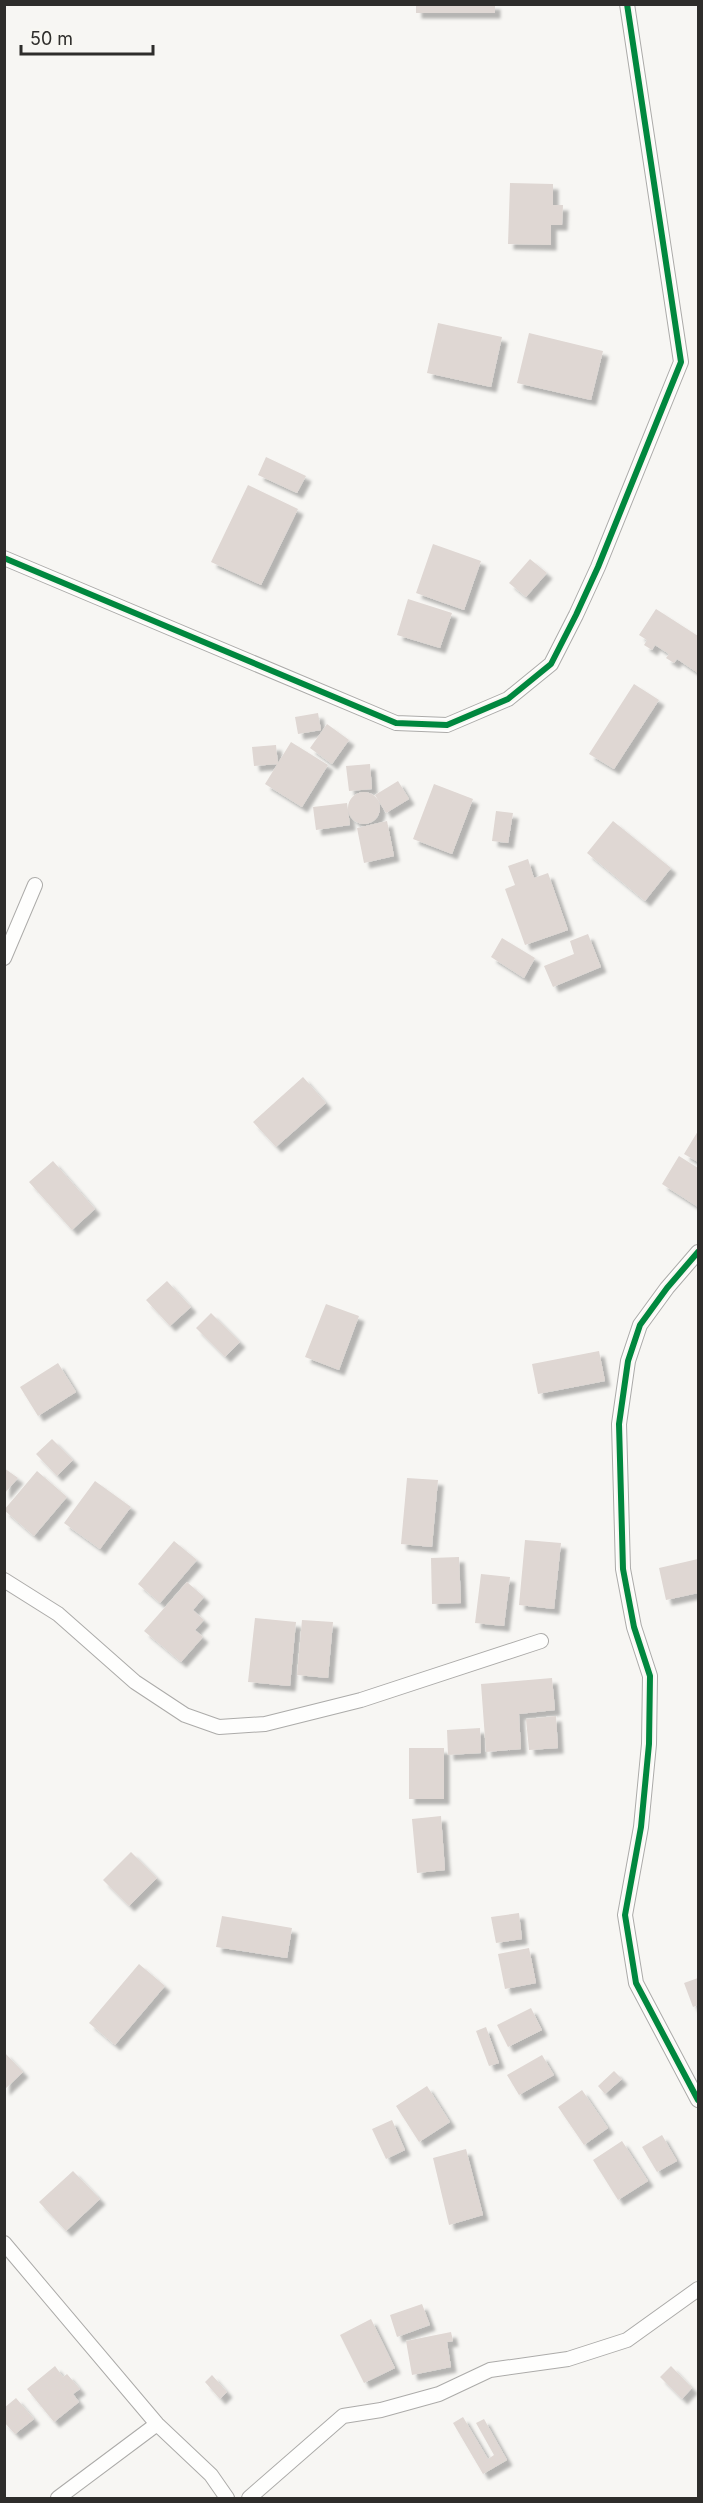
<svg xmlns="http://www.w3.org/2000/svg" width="703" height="2503" viewBox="0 0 703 2503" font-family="Inter,sans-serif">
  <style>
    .building { fill: #dfd7d3; filter: url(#shadow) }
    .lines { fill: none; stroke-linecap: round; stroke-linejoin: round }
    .street-casing { stroke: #acaba9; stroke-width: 16 }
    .street { stroke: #fefefd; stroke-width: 14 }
    .cycleway-casing { stroke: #f8f7f2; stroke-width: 10 }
    .cycleway { stroke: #00873e; stroke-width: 6 }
  </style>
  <defs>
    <filter id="shadow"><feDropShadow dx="5.5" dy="5.5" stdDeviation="1.5" flood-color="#0004"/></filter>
  </defs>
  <rect width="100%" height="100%" fill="#f7f6f3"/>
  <path class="building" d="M 416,4 L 495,4 L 495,13 L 416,13 Z
    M 510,183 L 553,184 L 553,205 L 563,205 L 562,225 L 551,225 L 551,245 L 508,244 Z
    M 438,323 L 502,337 L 491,387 L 427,373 Z
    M 529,333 L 603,351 L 591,400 L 517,383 Z
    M 266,457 L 306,476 L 297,493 L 258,475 Z
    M 248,485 L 298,509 L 261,585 L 211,562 Z
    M 433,544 L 481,561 L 464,610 L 416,593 Z
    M 530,559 L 547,573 L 526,597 L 509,583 Z
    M 408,599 L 452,613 L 440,648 L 397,635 Z
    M 656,609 L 698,636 L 698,673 L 677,659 L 674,663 L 666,658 L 669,654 L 655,645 L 652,650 L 644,645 L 647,640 L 639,635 Z
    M 634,684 L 659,700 L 614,769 L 589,754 Z
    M 318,713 L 321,730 L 298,734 L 295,717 Z
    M 327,724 L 349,740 L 332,764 L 310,748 Z
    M 291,742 L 328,765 L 302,807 L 265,784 Z
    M 276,745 L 278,764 L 254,766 L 252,747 Z
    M 370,764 L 372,789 L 349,791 L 346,766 Z
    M 398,781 L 409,799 L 386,813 L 375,795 Z
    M 434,784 L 473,799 L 452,854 L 413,839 Z
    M348 808a16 16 0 1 1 32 0a16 16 0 1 1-32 0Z
    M 347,803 L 350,825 L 316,830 L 313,807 Z
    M 496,811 L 513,813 L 508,843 L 492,841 Z
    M 387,821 L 394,856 L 364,863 L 357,828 Z
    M 613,821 L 671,868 L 645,901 L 587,853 Z
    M 528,859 L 534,878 L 548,873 L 568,930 L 525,945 L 505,889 L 515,885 L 508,866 Z
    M 588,934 L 601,967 L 553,987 L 544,966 L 574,954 L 570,941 Z
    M 502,938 L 535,958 L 524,978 L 491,957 Z
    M 303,1077 L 326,1103 L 276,1147 L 253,1122 Z
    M 698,1131 L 698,1162 L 684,1154 Z
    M 679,1156 L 698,1168 L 698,1207 L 662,1184 Z
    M 53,1161 L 95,1209 L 72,1230 L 29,1182 Z
    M 167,1281 L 191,1307 L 170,1326 L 146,1300 Z
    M 326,1304 L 359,1316 L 339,1370 L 305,1357 Z
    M 211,1313 L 240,1342 L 225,1357 L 196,1328 Z
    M 599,1351 L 605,1381 L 538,1394 L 532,1364 Z
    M 58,1363 L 76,1392 L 38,1416 L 20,1387 Z
    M 52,1439 L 73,1460 L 57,1476 L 36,1454 Z
    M 4,1468 L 18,1478 L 4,1494 Z
    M 37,1471 L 67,1497 L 34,1536 L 4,1510 Z
    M 407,1478 L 438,1480 L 432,1547 L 401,1544 Z
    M 95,1481 L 131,1507 L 100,1549 L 64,1523 Z
    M 525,1540 L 561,1543 L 554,1609 L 519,1605 Z
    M 174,1541 L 197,1560 L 160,1603 L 138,1584 Z
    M 459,1557 L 461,1603 L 432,1604 L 431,1558 Z
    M 698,1559 L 698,1593 L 666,1600 L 659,1568 Z
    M 481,1574 L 510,1577 L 504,1626 L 475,1623 Z
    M 187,1582 L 204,1597 L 193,1610 L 204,1620 L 195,1630 L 203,1637 L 181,1662 L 144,1631 Z
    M 255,1618 L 296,1622 L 290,1686 L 248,1682 Z
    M 302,1620 L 333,1622 L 328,1678 L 297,1675 Z
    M 552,1678 L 555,1710 L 519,1714 L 521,1749 L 486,1752 L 481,1684 Z
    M 556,1716 L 558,1748 L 529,1750 L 526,1719 Z
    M 480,1728 L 481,1753 L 448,1755 L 447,1730 Z
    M 409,1748 L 444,1748 L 444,1799 L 409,1799 Z
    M 441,1816 L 445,1870 L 417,1873 L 412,1819 Z
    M 131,1852 L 157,1878 L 129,1906 L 103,1880 Z
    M 519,1913 L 522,1939 L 496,1943 L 491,1917 Z
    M 222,1916 L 292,1928 L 287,1958 L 216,1947 Z
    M 529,1948 L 536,1983 L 505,1989 L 498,1954 Z
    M 139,1964 L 165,1986 L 115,2045 L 89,2023 Z
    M 698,1978 L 698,2005 L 693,2007 L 684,1983 Z
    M 531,2008 L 542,2030 L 508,2047 L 497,2025 Z
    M 486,2027 L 499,2063 L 489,2066 L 476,2031 Z
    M 4,2052 L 23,2072 L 4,2090 Z
    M 542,2055 L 554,2075 L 519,2095 L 507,2075 Z
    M 614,2071 L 622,2079 L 605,2094 L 598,2086 Z
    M 427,2086 L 450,2122 L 419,2142 L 396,2106 Z
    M 582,2090 L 608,2128 L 584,2145 L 558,2107 Z
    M 392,2120 L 405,2150 L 386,2159 L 372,2129 Z
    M 662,2135 L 677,2161 L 657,2172 L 642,2147 Z
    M 622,2141 L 648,2181 L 618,2200 L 593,2160 Z
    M 466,2149 L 483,2215 L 449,2225 L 433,2158 Z
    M 73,2171 L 100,2199 L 66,2231 L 39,2202 Z
    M 422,2304 L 430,2325 L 397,2337 L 390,2315 Z
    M 371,2319 L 395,2368 L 364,2383 L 340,2335 Z
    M 451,2332 L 453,2341 L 447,2342 L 451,2367 L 412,2375 L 406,2341 Z
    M 55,2366 L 63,2377 L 67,2374 L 80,2389 L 73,2394 L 79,2402 L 54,2422 L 27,2389 Z
    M 671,2366 L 692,2388 L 682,2399 L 660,2377 Z
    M 212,2375 L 227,2392 L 220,2399 L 205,2382 Z
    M 16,2398 L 34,2419 L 15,2434 L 4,2422 L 4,2408 Z
    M 463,2417 L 488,2459 L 494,2455 L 476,2423 L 484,2419 L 507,2460 L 483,2474 L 453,2423 Z"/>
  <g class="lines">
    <g class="street-casing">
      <path id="street" d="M 4,558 L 396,723 L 447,725 L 508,699 L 551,664 L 576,615 L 598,567 L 681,362 L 627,4
        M 4,958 L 35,885
        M 698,1252 L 667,1288 L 640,1325 L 628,1361 L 619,1424 L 623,1569 L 634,1627 L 650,1676 L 649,1744 L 641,1827 L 625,1915 L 636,1983 L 698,2100
        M 4,1580 L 58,1614 L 135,1682 L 185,1715 L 219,1727 L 265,1724 L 361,1700 L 541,1641
        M 4,2243 L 157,2424 L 211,2475 L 227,2498
        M 58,2498 L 157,2424
        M 249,2498 L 343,2416 L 381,2410 L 439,2394 L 490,2370 L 568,2359 L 627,2340 L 698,2289"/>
    </g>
    <use href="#street" class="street"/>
    <g class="cycleway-casing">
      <path id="cycleway" d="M 4,558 L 396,723 L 447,725 L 508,699 L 551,664 L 576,615 L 598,567 L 681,362 L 627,4
        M 698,1252 L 667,1288 L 640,1325 L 628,1361 L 619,1424 L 623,1569 L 634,1627 L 650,1676 L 649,1744 L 641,1827 L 625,1915 L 636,1983 L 698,2100"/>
    </g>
    <use href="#cycleway" class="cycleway"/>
  </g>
  <rect width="703" height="2503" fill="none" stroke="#2e2d2b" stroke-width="12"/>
  <path d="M21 45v9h132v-9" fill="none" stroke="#2e2d2b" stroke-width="3"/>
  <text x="30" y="45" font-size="18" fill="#2e2d2b" stroke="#f8f7f2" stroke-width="4.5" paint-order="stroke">50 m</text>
</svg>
